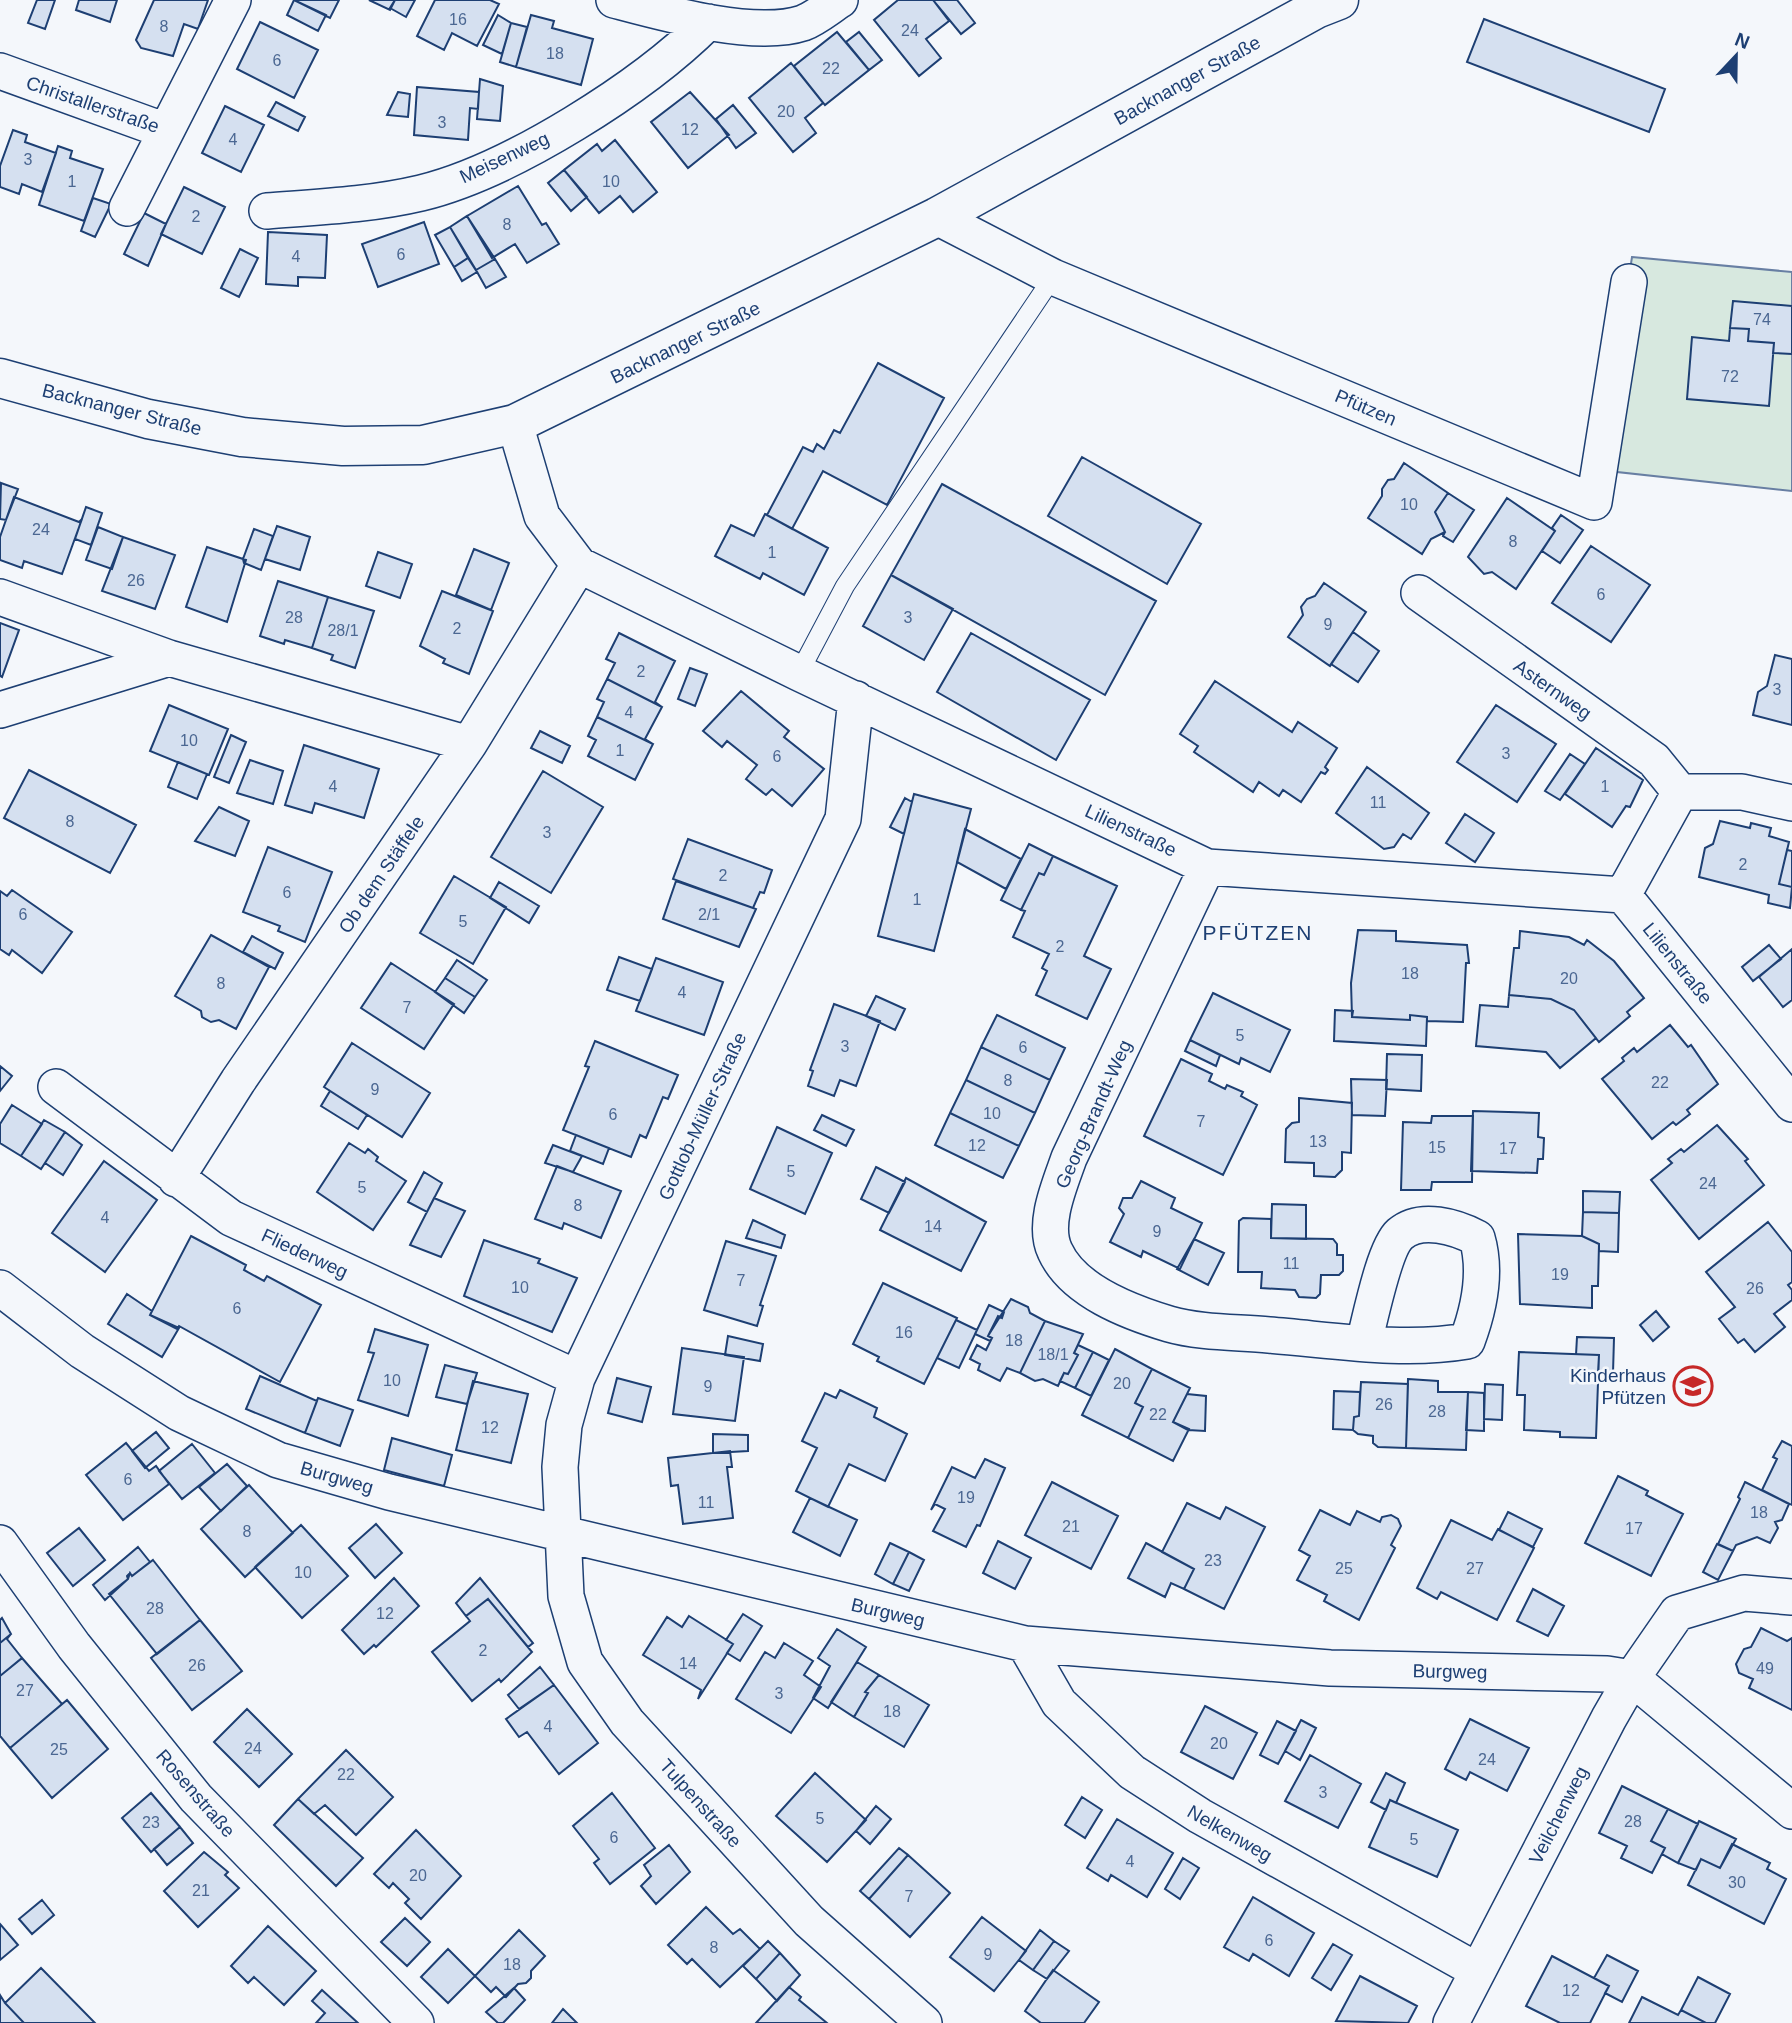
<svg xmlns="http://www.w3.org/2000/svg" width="1792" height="2023" viewBox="0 0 1792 2023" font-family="Arial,sans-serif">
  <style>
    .green { fill: #d7e8df; stroke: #687fa3; stroke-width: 2 }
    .building { fill: #d5e0f0; stroke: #1d3f73; stroke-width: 2 }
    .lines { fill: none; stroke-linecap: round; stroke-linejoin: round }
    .service-casing { stroke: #1d3f73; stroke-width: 20 }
    .minor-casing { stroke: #1d3f73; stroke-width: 38 }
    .tertiary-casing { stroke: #1d3f73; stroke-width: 41 }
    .service { stroke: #f4f7fb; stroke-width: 18 }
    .minor { stroke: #f4f7fb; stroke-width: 35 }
    .tertiary { stroke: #f4f7fb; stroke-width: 38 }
    .labels { text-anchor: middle; stroke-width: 5; stroke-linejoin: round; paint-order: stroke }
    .number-label { font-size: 16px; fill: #4b6792 }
    .street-label { font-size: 19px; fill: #1d3f73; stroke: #f4f7fb }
    .poi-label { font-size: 19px; fill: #1d3f73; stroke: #f4f7fb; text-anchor: end }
    .neighbourhood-label { font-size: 21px; letter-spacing: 2px; fill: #1d3f73; stroke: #f4f7fb }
  </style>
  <rect width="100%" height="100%" fill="#f4f7fb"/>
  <path class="green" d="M 1632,257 L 1792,272 L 1792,491 L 1599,470 Z"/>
  <path class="building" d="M 37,0 L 55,0 L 45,29 L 28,23 Z
    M 79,0 L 117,0 L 110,22 L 76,10 Z
    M 154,0 L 208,0 L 198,29 L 184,24 L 173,56 L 141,48 L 136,40 Z
    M 294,0 L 339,0 L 330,18 Z
    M 294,0 L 326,15 L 318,31 L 287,15 Z
    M 369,0 L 395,0 L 390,10 Z
    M 395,0 L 415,0 L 406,17 L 390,8 Z
    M 435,0 L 490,0 L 499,4 L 477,46 L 452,33 L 444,50 L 417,36 Z
    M 898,0 L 933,0 L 949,21 L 926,39 L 941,58 L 919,76 L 874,20 Z
    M 933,0 L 957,0 L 975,23 L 961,34 Z
    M 498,15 L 511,23 L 502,54 L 483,45 Z
    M 531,15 L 554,21 L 552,28 L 593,39 L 581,85 L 516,67 Z
    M 1484,19 L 1665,89 L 1649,132 L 1467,62 Z
    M 260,22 L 318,50 L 294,98 L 237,69 Z
    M 511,23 L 527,27 L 516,67 L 500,62 Z
    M 837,32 L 869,70 L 825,105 L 794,66 Z
    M 859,32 L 882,60 L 869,70 L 846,42 Z
    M 791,63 L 823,103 L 805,118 L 816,133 L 793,152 L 749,98 Z
    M 480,79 L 503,86 L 500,121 L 477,119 Z
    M 417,87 L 479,92 L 478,109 L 470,108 L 468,140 L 414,135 Z
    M 398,92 L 410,94 L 408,117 L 387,115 Z
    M 690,92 L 729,135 L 688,168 L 651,122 Z
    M 276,102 L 305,117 L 298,131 L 268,116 Z
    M 733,105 L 756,133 L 736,148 L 716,119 Z
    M 225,106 L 264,125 L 241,172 L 202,153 Z
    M 13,130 L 27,135 L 25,142 L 56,153 L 42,192 L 22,184 L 19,194 L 0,187 L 0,166 Z
    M 615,140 L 657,192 L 633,212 L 620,196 L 599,213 L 564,170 L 597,144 L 602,151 Z
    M 58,146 L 72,151 L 70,158 L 103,169 L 84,221 L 39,205 Z
    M 564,170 L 587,197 L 571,211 L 548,183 Z
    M 518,186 L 542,225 L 546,223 L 559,244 L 527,263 L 515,244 L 492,258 L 467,216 Z
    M 184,187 L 225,207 L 202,254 L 161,234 Z
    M 93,198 L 111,204 L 95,237 L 81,231 Z
    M 144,213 L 166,224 L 148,266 L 124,254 Z
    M 467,216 L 495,259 L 476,270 L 450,227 Z
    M 424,222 L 439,264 L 378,287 L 362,244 Z
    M 450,227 L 468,258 L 454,267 L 435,235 Z
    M 268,232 L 327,235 L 325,278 L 298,277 L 298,286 L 266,284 Z
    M 240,249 L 258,258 L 239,297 L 221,288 Z
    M 468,258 L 477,272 L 462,281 L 454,267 Z
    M 495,259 L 506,277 L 486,288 L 476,270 Z
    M 1733,301 L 1792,306 L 1792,354 L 1773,353 L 1774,343 L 1748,341 L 1749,329 L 1730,328 Z
    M 1730,328 L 1749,329 L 1748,341 L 1774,343 L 1769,406 L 1687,399 L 1692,337 L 1729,341 Z
    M 878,363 L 944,398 L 887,505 L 823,471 L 792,529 L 767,515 L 803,447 L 813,452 L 817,444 L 824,449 L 834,430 L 840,433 Z
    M 1082,457 L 1201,524 L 1167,584 L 1048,516 Z
    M 1404,463 L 1448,493 L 1435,512 L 1445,532 L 1431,539 L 1422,554 L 1368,518 L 1382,496 L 1382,489 L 1388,480 L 1394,479 Z
    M 1,483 L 18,489 L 6,520 L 0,519 Z
    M 942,484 L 1156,601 L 1105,695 L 891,575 Z
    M 1448,493 L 1474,510 L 1453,542 L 1443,536 L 1445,532 L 1435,512 Z
    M 14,497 L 79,522 L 82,519 L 62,574 L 24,561 L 22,568 L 0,560 L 0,537 Z
    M 1507,498 L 1555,531 L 1516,589 L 1492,572 L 1484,574 L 1468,557 Z
    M 86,507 L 102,513 L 91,545 L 75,539 Z
    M 765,514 L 828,548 L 804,595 L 763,573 L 760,579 L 715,556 L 731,525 L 754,536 Z
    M 1561,515 L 1583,530 L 1560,563 L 1542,551 L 1555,531 L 1552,528 Z
    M 277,526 L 310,537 L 300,570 L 265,559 Z
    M 98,527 L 123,537 L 112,569 L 86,560 Z
    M 254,529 L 273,536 L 261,570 L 244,563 L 243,559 Z
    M 123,537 L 175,555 L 155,609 L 102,591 Z
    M 1591,546 L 1650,585 L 1611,642 L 1552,603 Z
    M 207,547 L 246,560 L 227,622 L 186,607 Z
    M 474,549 L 509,563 L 491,610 L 456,595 Z
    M 378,552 L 412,564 L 400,598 L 366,586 Z
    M 891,575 L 953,609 L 924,660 L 863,626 Z
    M 278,581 L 328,597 L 312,648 L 285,640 L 284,644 L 260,636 Z
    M 1324,583 L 1366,612 L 1330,666 L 1288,637 L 1303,615 L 1301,607 L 1307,599 L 1315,596 Z
    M 442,591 L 493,611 L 469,674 L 443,663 L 445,659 L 420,646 Z
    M 328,597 L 374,611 L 355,668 L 331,660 L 333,655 L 312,648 Z
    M 0,623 L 19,630 L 2,677 L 0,676 Z
    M 1353,632 L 1379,651 L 1358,682 L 1331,664 Z
    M 619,633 L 675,661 L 655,702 L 662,707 L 607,679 L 615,663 L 606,659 Z
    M 971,633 L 1090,700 L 1056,760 L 937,692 Z
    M 1775,655 L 1792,659 L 1792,725 L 1753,715 L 1758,692 L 1767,686 Z
    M 690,668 L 707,674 L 695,706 L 678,699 Z
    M 607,679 L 662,707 L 645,739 L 653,744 L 597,717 L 604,702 L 597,699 Z
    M 1215,681 L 1292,732 L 1298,722 L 1337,748 L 1325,767 L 1328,770 L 1325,774 L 1321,772 L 1301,802 L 1283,790 L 1279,796 L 1259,782 L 1253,792 L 1194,752 L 1198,746 L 1180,734 Z
    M 741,691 L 789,731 L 784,737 L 824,769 L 792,806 L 772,789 L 766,795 L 746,779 L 757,765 L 727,741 L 722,747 L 703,731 Z
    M 169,705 L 228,729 L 209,775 L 150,751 Z
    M 1496,705 L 1556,744 L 1517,802 L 1457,762 Z
    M 597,717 L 653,744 L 635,780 L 588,756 L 596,740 L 588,736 Z
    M 540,731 L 570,746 L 562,763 L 531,748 Z
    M 231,735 L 246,742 L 229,783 L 214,777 Z
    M 304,745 L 379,769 L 364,818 L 315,803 L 312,813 L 285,805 Z
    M 1596,748 L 1643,780 L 1630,807 L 1626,806 L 1612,827 L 1565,794 Z
    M 1570,754 L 1585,764 L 1560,800 L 1545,791 Z
    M 250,760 L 283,771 L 273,804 L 237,793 Z
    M 178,762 L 207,774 L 197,799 L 168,787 Z
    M 1367,767 L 1429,813 L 1411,839 L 1403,834 L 1394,847 L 1384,849 L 1336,813 Z
    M 29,770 L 136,825 L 110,873 L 4,818 Z
    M 543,771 L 603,807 L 551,893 L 491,857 Z
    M 914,794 L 971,809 L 934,951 L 878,936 Z
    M 905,798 L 912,802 L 904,834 L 890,827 Z
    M 219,807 L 249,821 L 235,856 L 195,841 Z
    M 1465,814 L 1494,833 L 1475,862 L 1446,843 Z
    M 1720,821 L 1750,828 L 1751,823 L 1771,828 L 1769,836 L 1789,842 L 1779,884 L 1792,887 L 1790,908 L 1768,903 L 1769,895 L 1699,877 L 1705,848 L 1713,844 Z
    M 965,829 L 1021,859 L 1006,889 L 957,862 Z
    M 688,839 L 772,870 L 764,893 L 760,892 L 753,908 L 673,879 Z
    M 1029,844 L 1053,856 L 1044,875 L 1039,873 L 1021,910 L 1001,900 Z
    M 268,847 L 332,872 L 305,942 L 278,931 L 280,926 L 243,912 Z
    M 1787,850 L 1792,851 L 1792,887 L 1779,884 Z
    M 1053,856 L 1117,886 L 1084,956 L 1111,969 L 1087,1019 L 1036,995 L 1047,971 L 1042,968 L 1049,954 L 1013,937 L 1025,911 L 1021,910 L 1039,873 L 1044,875 Z
    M 454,876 L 506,907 L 473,964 L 420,933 Z
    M 676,881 L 756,909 L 739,947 L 663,919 Z
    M 499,882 L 539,906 L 529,923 L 490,898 Z
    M 12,890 L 72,932 L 42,973 L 12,950 L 9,955 L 0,949 L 0,891 L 7,896 Z
    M 1358,930 L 1396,931 L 1396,941 L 1467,945 L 1469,963 L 1466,963 L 1463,1022 L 1427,1021 L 1427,1017 L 1410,1015 L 1410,1020 L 1352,1017 L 1351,983 Z
    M 1520,931 L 1569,937 L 1584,945 L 1587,940 L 1614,961 L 1644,998 L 1627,1012 L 1630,1016 L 1599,1042 L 1574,1010 L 1551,999 L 1509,995 L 1514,948 L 1519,948 Z
    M 211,935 L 269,967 L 236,1029 L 219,1020 L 211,1022 L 202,1017 L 201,1011 L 175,996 Z
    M 252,936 L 283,953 L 275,969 L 243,952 Z
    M 1769,945 L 1781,959 L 1753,981 L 1742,967 Z
    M 1792,949 L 1792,1000 L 1783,1007 L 1759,977 Z
    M 619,957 L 652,969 L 640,1001 L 607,990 Z
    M 656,958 L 723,982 L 704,1035 L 636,1011 Z
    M 457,960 L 487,980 L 475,997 L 445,978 Z
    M 391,963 L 454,1004 L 424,1049 L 361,1008 Z
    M 445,978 L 475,997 L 464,1013 L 435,992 Z
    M 1213,993 L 1290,1030 L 1270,1072 L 1241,1058 L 1239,1064 L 1190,1040 Z
    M 1509,995 L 1551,999 L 1574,1010 L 1596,1038 L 1560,1068 L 1546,1052 L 1476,1046 L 1480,1005 L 1508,1007 Z
    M 876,996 L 905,1009 L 895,1030 L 866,1016 Z
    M 834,1004 L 880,1021 L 856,1086 L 840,1080 L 834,1096 L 808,1086 L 813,1071 L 810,1070 Z
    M 1335,1010 L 1353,1011 L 1352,1017 L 1410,1020 L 1410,1015 L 1427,1017 L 1426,1046 L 1334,1041 Z
    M 997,1015 L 1065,1048 L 1050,1080 L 981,1047 Z
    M 1670,1025 L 1688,1047 L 1691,1045 L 1718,1084 L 1687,1110 L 1690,1114 L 1676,1125 L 1673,1122 L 1652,1139 L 1602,1079 L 1624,1061 L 1622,1058 L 1634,1048 L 1637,1052 Z
    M 1190,1040 L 1220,1055 L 1216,1066 L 1185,1051 Z
    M 595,1041 L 678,1075 L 668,1099 L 663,1097 L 646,1138 L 640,1135 L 631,1157 L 563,1130 L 589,1067 L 585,1066 Z
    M 352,1043 L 430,1093 L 402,1137 L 324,1087 Z
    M 981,1047 L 1050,1080 L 1035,1113 L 966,1080 Z
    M 1387,1054 L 1422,1055 L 1421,1091 L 1386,1089 Z
    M 1181,1059 L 1212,1074 L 1209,1081 L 1225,1089 L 1227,1085 L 1243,1092 L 1241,1096 L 1257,1105 L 1223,1175 L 1144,1136 Z
    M 0,1066 L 12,1076 L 0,1091 Z
    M 1351,1079 L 1387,1080 L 1385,1116 L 1352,1115 Z
    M 966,1080 L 1035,1113 L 1019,1146 L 950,1113 Z
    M 330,1091 L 367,1115 L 358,1129 L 321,1106 Z
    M 1299,1098 L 1352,1103 L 1351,1153 L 1342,1152 L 1342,1170 L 1335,1177 L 1314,1176 L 1314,1163 L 1285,1162 L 1286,1129 L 1292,1123 L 1299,1122 Z
    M 12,1105 L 42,1124 L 21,1156 L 0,1143 L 0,1124 Z
    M 1473,1111 L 1539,1113 L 1538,1137 L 1544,1138 L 1543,1159 L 1538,1159 L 1537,1173 L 1471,1171 Z
    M 950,1113 L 1019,1146 L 1003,1178 L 935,1145 Z
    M 822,1115 L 854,1130 L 846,1146 L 814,1130 Z
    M 1432,1116 L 1473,1116 L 1472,1182 L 1432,1182 L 1431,1190 L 1401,1190 L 1403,1122 L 1431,1123 Z
    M 44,1120 L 65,1132 L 41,1169 L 21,1156 Z
    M 1717,1125 L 1748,1159 L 1745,1161 L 1764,1185 L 1699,1239 L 1651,1180 L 1672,1163 L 1668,1159 L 1681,1149 L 1684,1152 Z
    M 777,1127 L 832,1153 L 805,1214 L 750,1189 Z
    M 65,1132 L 82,1145 L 63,1175 L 45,1163 Z
    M 576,1135 L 609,1148 L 603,1164 L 570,1151 Z
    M 349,1143 L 365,1153 L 368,1149 L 378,1157 L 376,1161 L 406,1181 L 373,1230 L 317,1192 Z
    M 553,1145 L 582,1156 L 573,1172 L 545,1163 Z
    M 104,1161 L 157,1200 L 105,1272 L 52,1233 Z
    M 557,1166 L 621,1191 L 601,1238 L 564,1223 L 562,1229 L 535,1219 Z
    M 876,1167 L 905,1182 L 889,1213 L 861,1199 Z
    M 424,1172 L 442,1183 L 427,1212 L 408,1202 Z
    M 906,1178 L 986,1222 L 961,1271 L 880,1230 Z
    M 1141,1181 L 1175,1198 L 1171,1208 L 1202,1223 L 1180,1269 L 1143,1251 L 1141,1257 L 1110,1242 L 1124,1214 L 1119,1208 L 1123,1198 L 1132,1198 Z
    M 1583,1191 L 1620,1192 L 1619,1213 L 1583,1212 Z
    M 434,1198 L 465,1211 L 441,1257 L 410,1245 Z
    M 1272,1204 L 1306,1205 L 1306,1239 L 1271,1238 Z
    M 1583,1212 L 1619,1213 L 1618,1252 L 1599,1251 L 1599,1244 L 1582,1236 Z
    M 1243,1218 L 1271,1219 L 1271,1238 L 1333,1239 L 1337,1244 L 1337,1255 L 1343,1255 L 1343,1271 L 1339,1275 L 1321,1275 L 1320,1294 L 1316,1298 L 1299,1297 L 1295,1290 L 1261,1288 L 1262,1272 L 1238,1272 L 1239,1221 Z
    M 753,1220 L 785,1235 L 781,1248 L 746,1238 Z
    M 1768,1222 L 1792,1252 L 1792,1282 L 1788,1285 L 1792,1290 L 1792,1300 L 1774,1314 L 1785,1327 L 1755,1352 L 1744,1339 L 1738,1343 L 1719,1319 L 1735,1307 L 1706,1272 Z
    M 1518,1234 L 1582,1236 L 1599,1244 L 1598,1286 L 1592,1286 L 1592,1308 L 1520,1304 Z
    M 191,1236 L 246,1265 L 244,1270 L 264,1281 L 267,1276 L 321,1305 L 280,1382 L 179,1326 L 177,1329 L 150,1315 Z
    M 1194,1239 L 1224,1253 L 1208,1285 L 1177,1269 Z
    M 484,1240 L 540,1259 L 538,1263 L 577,1278 L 552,1332 L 464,1296 Z
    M 726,1241 L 776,1256 L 760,1305 L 763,1306 L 757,1326 L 704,1310 Z
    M 883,1283 L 957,1318 L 924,1384 L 877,1361 L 879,1357 L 853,1344 Z
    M 127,1294 L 152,1311 L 150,1315 L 179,1328 L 162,1357 L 108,1324 Z
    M 1011,1299 L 1028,1307 L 1030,1313 L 1045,1321 L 1020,1373 L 1007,1368 L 1000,1381 L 978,1370 L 980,1364 L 970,1359 L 977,1345 L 986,1350 L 992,1338 L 988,1336 Z
    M 989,1305 L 1004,1312 L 1002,1318 L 998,1316 L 988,1336 L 992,1338 L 990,1341 L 975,1334 Z
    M 1656,1311 L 1669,1327 L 1653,1341 L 1640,1325 Z
    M 956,1320 L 977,1330 L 959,1368 L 937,1358 Z
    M 1045,1321 L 1083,1334 L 1074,1353 L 1078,1355 L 1068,1374 L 1064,1373 L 1058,1386 L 1043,1379 L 1035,1381 L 1020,1373 Z
    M 375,1329 L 428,1345 L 408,1416 L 358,1400 L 374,1353 L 368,1352 Z
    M 728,1336 L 763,1344 L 760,1361 L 725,1355 Z
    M 1577,1337 L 1614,1338 L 1613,1373 L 1598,1373 L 1599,1355 L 1576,1355 Z
    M 1078,1345 L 1093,1352 L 1075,1388 L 1060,1381 L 1064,1373 L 1068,1374 L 1078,1355 L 1074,1353 Z
    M 682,1348 L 744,1357 L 735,1421 L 673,1414 Z
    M 1115,1349 L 1152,1369 L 1135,1403 L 1143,1407 L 1128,1438 L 1082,1415 Z
    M 1093,1352 L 1109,1360 L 1091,1396 L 1075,1388 Z
    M 1519,1352 L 1599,1355 L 1596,1438 L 1560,1437 L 1560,1432 L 1524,1430 L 1525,1395 L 1517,1395 Z
    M 445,1365 L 477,1373 L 467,1404 L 436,1397 Z
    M 1152,1369 L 1190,1388 L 1173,1422 L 1189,1429 L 1173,1461 L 1128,1438 L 1143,1407 L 1135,1403 Z
    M 260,1376 L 317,1401 L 305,1433 L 246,1409 Z
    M 617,1378 L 651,1387 L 642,1422 L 608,1413 Z
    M 1408,1379 L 1438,1381 L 1438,1392 L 1468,1392 L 1466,1450 L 1406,1448 Z
    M 473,1381 L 528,1394 L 511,1463 L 456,1450 Z
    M 1361,1382 L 1408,1384 L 1406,1448 L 1378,1447 L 1373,1443 L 1373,1436 L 1358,1434 L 1353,1430 L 1354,1417 L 1359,1416 Z
    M 1485,1384 L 1503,1385 L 1502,1420 L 1484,1419 Z
    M 840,1390 L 877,1408 L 874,1417 L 907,1434 L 885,1481 L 849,1464 L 828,1507 L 796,1491 L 817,1448 L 802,1441 L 825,1393 L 836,1398 Z
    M 1334,1391 L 1360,1392 L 1359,1416 L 1354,1417 L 1353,1430 L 1333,1429 Z
    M 1468,1392 L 1484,1393 L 1484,1431 L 1466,1430 Z
    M 1187,1394 L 1206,1396 L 1205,1431 L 1188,1430 L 1173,1422 Z
    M 318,1398 L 353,1410 L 340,1446 L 305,1433 Z
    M 156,1432 L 169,1448 L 145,1468 L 132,1451 Z
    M 713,1434 L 748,1435 L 748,1451 L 713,1453 Z
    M 392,1438 L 452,1455 L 444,1486 L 384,1470 Z
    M 1782,1441 L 1792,1446 L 1792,1505 L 1762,1490 L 1777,1459 L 1773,1457 Z
    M 126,1443 L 149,1471 L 156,1466 L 169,1484 L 123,1520 L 86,1475 Z
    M 192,1444 L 215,1473 L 182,1499 L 159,1471 Z
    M 730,1451 L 732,1467 L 727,1467 L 733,1518 L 683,1524 L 678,1485 L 671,1486 L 668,1458 Z
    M 985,1459 L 1005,1468 L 980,1526 L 977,1525 L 966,1547 L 933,1531 L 945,1509 L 935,1504 L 931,1510 L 952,1467 L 975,1478 Z
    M 227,1464 L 247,1486 L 221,1511 L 199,1487 Z
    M 1618,1476 L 1648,1491 L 1646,1495 L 1683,1514 L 1651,1576 L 1585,1543 Z
    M 1052,1482 L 1118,1516 L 1091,1569 L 1025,1535 Z
    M 1745,1482 L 1789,1504 L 1782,1520 L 1775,1522 L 1778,1528 L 1770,1543 L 1757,1537 L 1736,1545 L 1733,1551 L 1718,1544 L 1740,1499 L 1738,1497 Z
    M 249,1485 L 293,1533 L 245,1577 L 201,1529 Z
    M 810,1498 L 857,1520 L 840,1556 L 793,1532 Z
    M 1187,1503 L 1220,1519 L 1226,1507 L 1265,1527 L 1224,1609 L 1184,1589 L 1194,1569 L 1162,1552 Z
    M 1320,1510 L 1350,1525 L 1357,1511 L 1380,1522 L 1382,1517 L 1391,1515 L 1398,1519 L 1401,1526 L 1391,1545 L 1395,1548 L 1359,1620 L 1324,1601 L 1327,1595 L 1297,1580 L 1310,1556 L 1299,1550 Z
    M 1508,1512 L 1542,1529 L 1533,1547 L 1499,1530 Z
    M 1451,1520 L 1492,1540 L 1498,1529 L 1534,1548 L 1497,1620 L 1441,1592 L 1437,1599 L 1417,1588 Z
    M 376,1524 L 402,1553 L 375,1578 L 349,1548 Z
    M 301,1525 L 348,1576 L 302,1618 L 255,1567 Z
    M 79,1528 L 105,1560 L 73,1586 L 47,1553 Z
    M 998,1541 L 1031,1558 L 1015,1589 L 983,1573 Z
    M 890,1543 L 909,1552 L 893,1584 L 875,1574 Z
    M 1146,1543 L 1194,1569 L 1184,1589 L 1171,1583 L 1165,1597 L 1128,1578 Z
    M 1717,1544 L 1733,1551 L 1718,1580 L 1703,1572 Z
    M 138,1547 L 150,1562 L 132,1576 L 130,1573 L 127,1576 L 128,1579 L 105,1600 L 93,1585 Z
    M 909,1552 L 924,1560 L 909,1591 L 893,1584 Z
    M 153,1560 L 200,1620 L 157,1654 L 109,1594 L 128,1579 L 130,1573 L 132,1576 Z
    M 394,1578 L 419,1606 L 376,1647 L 374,1645 L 364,1654 L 342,1630 Z
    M 480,1578 L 533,1643 L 528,1647 L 488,1599 L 466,1616 L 456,1603 Z
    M 1533,1589 L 1564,1606 L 1548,1636 L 1517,1621 Z
    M 488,1599 L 532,1652 L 501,1682 L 499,1679 L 472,1701 L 432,1652 L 470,1621 L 466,1616 Z
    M 743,1614 L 762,1626 L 740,1661 L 727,1653 L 733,1644 L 726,1640 Z
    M 689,1616 L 733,1644 L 698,1699 L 701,1690 L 643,1655 L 667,1617 L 682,1627 Z
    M 2,1618 L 11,1634 L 0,1643 L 0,1620 Z
    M 200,1620 L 242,1671 L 192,1710 L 151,1658 Z
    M 1761,1628 L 1787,1641 L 1792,1638 L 1792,1710 L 1749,1688 L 1753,1679 L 1739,1673 L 1736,1664 L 1744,1649 L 1751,1647 Z
    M 837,1629 L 866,1647 L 828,1708 L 813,1698 L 830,1666 L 818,1658 Z
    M 11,1634 L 7,1639 L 22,1658 L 0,1676 L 0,1643 Z
    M 784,1643 L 813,1661 L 804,1675 L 821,1687 L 791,1733 L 736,1699 L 765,1652 L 775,1658 Z
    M 22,1658 L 62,1704 L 10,1748 L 0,1736 L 0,1676 Z
    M 857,1662 L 879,1675 L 865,1692 L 868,1693 L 854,1717 L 831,1702 Z
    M 540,1667 L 554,1685 L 519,1709 L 508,1695 Z
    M 879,1675 L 929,1705 L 904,1747 L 854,1717 L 868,1693 L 865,1692 Z
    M 554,1685 L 598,1743 L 559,1774 L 527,1732 L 519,1737 L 506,1719 Z
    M 67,1700 L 108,1749 L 52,1798 L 10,1748 Z
    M 1205,1706 L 1257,1733 L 1233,1779 L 1181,1752 Z
    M 247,1709 L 292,1754 L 259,1787 L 214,1742 Z
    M 1470,1719 L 1529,1748 L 1507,1791 L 1470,1772 L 1466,1780 L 1445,1769 Z
    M 1301,1720 L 1316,1728 L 1300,1760 L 1285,1751 Z
    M 1277,1721 L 1296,1731 L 1278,1764 L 1260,1755 Z
    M 346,1750 L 393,1797 L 356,1835 L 325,1805 L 314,1814 L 298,1799 Z
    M 1310,1755 L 1361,1784 L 1338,1828 L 1285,1801 Z
    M 815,1773 L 866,1820 L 827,1862 L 776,1816 Z
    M 1386,1773 L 1405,1783 L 1396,1803 L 1390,1800 L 1386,1810 L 1371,1802 Z
    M 1622,1786 L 1668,1809 L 1651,1841 L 1665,1848 L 1652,1873 L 1621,1858 L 1627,1846 L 1599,1833 Z
    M 151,1793 L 180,1827 L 151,1852 L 122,1818 Z
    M 612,1793 L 655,1848 L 610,1884 L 594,1863 L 599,1859 L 573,1826 Z
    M 1082,1797 L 1102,1810 L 1085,1838 L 1065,1825 Z
    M 298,1799 L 363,1858 L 336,1886 L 274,1825 Z
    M 1390,1800 L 1458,1830 L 1437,1877 L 1369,1847 Z
    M 876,1806 L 891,1819 L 870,1844 L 856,1831 Z
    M 1668,1809 L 1698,1824 L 1678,1863 L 1662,1854 L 1665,1848 L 1651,1841 Z
    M 1117,1819 L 1173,1853 L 1147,1897 L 1111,1875 L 1108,1881 L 1087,1868 Z
    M 1699,1821 L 1736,1839 L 1720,1868 L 1701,1859 L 1696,1870 L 1678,1863 Z
    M 180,1827 L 193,1843 L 167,1865 L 154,1849 Z
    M 416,1830 L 461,1876 L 421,1919 L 405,1903 L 409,1899 L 393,1883 L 389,1888 L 374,1874 Z
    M 1732,1844 L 1770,1863 L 1767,1869 L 1786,1879 L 1764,1924 L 1688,1885 L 1701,1859 L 1720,1868 Z
    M 669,1845 L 690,1872 L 656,1904 L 641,1886 L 651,1876 L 644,1865 Z
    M 899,1848 L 908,1855 L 869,1899 L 860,1891 Z
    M 204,1852 L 228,1872 L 225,1875 L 239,1888 L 198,1927 L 164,1891 Z
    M 908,1855 L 950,1893 L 910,1937 L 869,1899 Z
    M 1183,1858 L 1199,1868 L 1180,1899 L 1165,1889 Z
    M 1253,1897 L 1314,1933 L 1289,1976 L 1253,1954 L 1249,1961 L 1224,1947 Z
    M 42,1900 L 54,1915 L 32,1934 L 19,1919 Z
    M 706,1907 L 733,1934 L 740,1929 L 760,1949 L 720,1987 L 692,1959 L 687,1964 L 668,1945 Z
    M 982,1917 L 1026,1951 L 994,1991 L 950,1957 Z
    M 405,1918 L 430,1942 L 407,1966 L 381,1942 Z
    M 0,1924 L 18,1945 L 0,1960 Z
    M 268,1926 L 316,1971 L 284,2005 L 254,1977 L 248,1983 L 231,1966 Z
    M 519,1930 L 545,1956 L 531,1971 L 531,1978 L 526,1983 L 518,1984 L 506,1997 L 496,1987 L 491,1992 L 475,1976 Z
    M 1040,1930 L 1054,1941 L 1033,1970 L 1019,1960 Z
    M 768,1941 L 780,1953 L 756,1979 L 743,1966 Z
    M 1054,1941 L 1069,1951 L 1047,1979 L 1033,1970 Z
    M 1333,1944 L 1352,1955 L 1331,1990 L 1312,1978 Z
    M 448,1949 L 475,1976 L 448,2003 L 421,1977 Z
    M 780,1953 L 800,1975 L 777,2001 L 756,1979 Z
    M 1607,1955 L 1638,1971 L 1622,2002 L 1605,1993 L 1609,1986 L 1594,1978 Z
    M 1552,1956 L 1609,1986 L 1590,2023 L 1560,2023 L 1526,2006 Z
    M 41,1968 L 95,2023 L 24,2023 L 5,2003 Z
    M 1053,1970 L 1099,2002 L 1084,2023 L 1041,2023 L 1025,2011 Z
    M 1360,1976 L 1417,2006 L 1408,2023 L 1336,2021 Z
    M 1698,1977 L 1730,1994 L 1715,2023 L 1706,2023 L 1681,2010 Z
    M 789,1987 L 801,1997 L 799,2000 L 827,2023 L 756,2023 Z
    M 514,1988 L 525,2000 L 503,2023 L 498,2023 L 486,2012 Z
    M 322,1990 L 358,2023 L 316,2023 L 325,2013 L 312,2001 Z
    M 0,1995 L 5,2003 L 24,2023 L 0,2023 Z
    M 1642,1997 L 1678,2015 L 1681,2010 L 1706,2023 L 1629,2023 Z
    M 563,2009 L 577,2023 L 552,2023 Z"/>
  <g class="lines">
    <g class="service-casing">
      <path id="service" d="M 799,673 L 845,586 L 1053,277"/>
    </g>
    <g class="minor-casing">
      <path id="minor" d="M 614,0 C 663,13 755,39 803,23 C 816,18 829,7 840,0
        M 0,71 L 166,131
        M 127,208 L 233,0
        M 267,211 C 319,207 370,205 421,193 C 511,171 643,87 708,22
        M 937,217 L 1053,277 L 1594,502 L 1629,282
        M 515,424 L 542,516 L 579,565 L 799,673 L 1207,867 L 1623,895 L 1792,1104
        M 1419,593 L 1654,760 L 1680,792
        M 0,597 L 169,658 L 469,744
        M 856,699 L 843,819 L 577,1378 L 564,1425 L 560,1467 L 566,1596 L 585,1662 L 627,1722 L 809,1921 L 924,2023
        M 0,710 L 169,658
        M 1207,867 L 1069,1158 C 1060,1184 1042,1224 1055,1251 C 1073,1291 1129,1312 1169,1324 C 1200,1333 1237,1332 1269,1335 C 1333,1340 1403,1352 1467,1341 C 1479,1309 1487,1272 1477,1238 C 1456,1227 1421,1216 1400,1234 C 1384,1248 1370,1320 1364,1342
        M 1623,895 L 1680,792 L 1742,792 L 1792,803
        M 56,1087 L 231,1218 L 577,1378
        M 176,1179 L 238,1081 L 469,744 L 579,565
        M 0,1288 L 82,1351 L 179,1413 L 278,1460 L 389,1492 L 564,1534 L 1025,1644 L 1330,1668 L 1607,1674 L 1632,1678 L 1792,1811
        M 0,1543 L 74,1646 L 196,1798 L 416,2023
        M 1025,1644 L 1059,1703 L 1132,1772 L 1200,1816 L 1478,1971
        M 1451,2023 L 1609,1718 L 1632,1678 L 1677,1613 L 1744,1593 L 1792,1597"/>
    </g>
    <g class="tertiary-casing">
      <path id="tertiary" d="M 0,378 L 148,419 L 242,437 L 343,446 L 423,445 L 515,424 L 937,217 L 1316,9 L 1339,0"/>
    </g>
    <use href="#service" class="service"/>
    <use href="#minor" class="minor"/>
    <use href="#tertiary" class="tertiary"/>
  </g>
  <defs>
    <g id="school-ring" transform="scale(2.0125)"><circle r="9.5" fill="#f4f7fb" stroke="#c62828" stroke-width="1.5"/><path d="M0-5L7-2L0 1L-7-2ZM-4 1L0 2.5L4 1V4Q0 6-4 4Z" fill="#c62828"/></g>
  </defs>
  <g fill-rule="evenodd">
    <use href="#school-ring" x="1693" y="1386"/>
  </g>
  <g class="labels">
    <g class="number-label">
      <text x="458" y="25">16</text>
      <text x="164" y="32">8</text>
      <text x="910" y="36">24</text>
      <text x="555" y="59">18</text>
      <text x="277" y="66">6</text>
      <text x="831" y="74">22</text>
      <text x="786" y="117">20</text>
      <text x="442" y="128">3</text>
      <text x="690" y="135">12</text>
      <text x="233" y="145">4</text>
      <text x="28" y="165">3</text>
      <text x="72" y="187">1</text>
      <text x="611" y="187">10</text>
      <text x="196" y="222">2</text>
      <text x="507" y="230">8</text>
      <text x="401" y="260">6</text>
      <text x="296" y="262">4</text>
      <text x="1762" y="325">74</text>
      <text x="1730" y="382">72</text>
      <text x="1409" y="510">10</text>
      <text x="41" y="535">24</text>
      <text x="1513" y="547">8</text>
      <text x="772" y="558">1</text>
      <text x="136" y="586">26</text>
      <text x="1601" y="600">6</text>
      <text x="294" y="623">28</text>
      <text x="908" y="623">3</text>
      <text x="1328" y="630">9</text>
      <text x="457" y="634">2</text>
      <text x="343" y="636">28/1</text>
      <text x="641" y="677">2</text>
      <text x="1777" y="695">3</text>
      <text x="629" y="718">4</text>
      <text x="189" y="746">10</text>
      <text x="620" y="756">1</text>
      <text x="1506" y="759">3</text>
      <text x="777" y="762">6</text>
      <text x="333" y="792">4</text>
      <text x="1605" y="792">1</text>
      <text x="1378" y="808">11</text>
      <text x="70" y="827">8</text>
      <text x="547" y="838">3</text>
      <text x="1743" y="870">2</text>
      <text x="723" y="881">2</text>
      <text x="287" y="898">6</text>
      <text x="917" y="905">1</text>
      <text x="23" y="920">6</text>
      <text x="709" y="920">2/1</text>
      <text x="463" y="927">5</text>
      <text x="1060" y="952">2</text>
      <text x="1410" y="979">18</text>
      <text x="1569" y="984">20</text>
      <text x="221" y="989">8</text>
      <text x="682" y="998">4</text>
      <text x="407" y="1013">7</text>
      <text x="1240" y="1041">5</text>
      <text x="845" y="1052">3</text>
      <text x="1023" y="1053">6</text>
      <text x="1008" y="1086">8</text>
      <text x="1660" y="1088">22</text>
      <text x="375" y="1095">9</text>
      <text x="992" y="1119">10</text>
      <text x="613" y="1120">6</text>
      <text x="1201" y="1127">7</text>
      <text x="1318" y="1147">13</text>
      <text x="977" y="1151">12</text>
      <text x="1437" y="1153">15</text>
      <text x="1508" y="1154">17</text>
      <text x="791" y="1177">5</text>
      <text x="1708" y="1189">24</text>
      <text x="362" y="1193">5</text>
      <text x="578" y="1211">8</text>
      <text x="105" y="1223">4</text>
      <text x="933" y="1232">14</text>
      <text x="1157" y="1237">9</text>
      <text x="1291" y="1269">11</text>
      <text x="1560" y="1280">19</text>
      <text x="741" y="1286">7</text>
      <text x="520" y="1293">10</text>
      <text x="1755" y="1294">26</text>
      <text x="237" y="1314">6</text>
      <text x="904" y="1338">16</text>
      <text x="1014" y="1346">18</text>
      <text x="1053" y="1360">18/1</text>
      <text x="392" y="1386">10</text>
      <text x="1122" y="1389">20</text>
      <text x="708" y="1392">9</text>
      <text x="1384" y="1410">26</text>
      <text x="1437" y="1417">28</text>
      <text x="1158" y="1420">22</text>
      <text x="490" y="1433">12</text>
      <text x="128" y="1485">6</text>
      <text x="966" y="1503">19</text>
      <text x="706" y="1508">11</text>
      <text x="1759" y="1518">18</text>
      <text x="1071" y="1532">21</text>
      <text x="1634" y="1534">17</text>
      <text x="247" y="1537">8</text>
      <text x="1213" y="1566">23</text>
      <text x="1344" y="1574">25</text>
      <text x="1475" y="1574">27</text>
      <text x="303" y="1578">10</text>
      <text x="155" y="1614">28</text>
      <text x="385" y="1619">12</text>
      <text x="483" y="1656">2</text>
      <text x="688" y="1669">14</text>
      <text x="197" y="1671">26</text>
      <text x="1765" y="1674">49</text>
      <text x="25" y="1696">27</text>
      <text x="779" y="1699">3</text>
      <text x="892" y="1717">18</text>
      <text x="548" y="1732">4</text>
      <text x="1219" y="1749">20</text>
      <text x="253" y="1754">24</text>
      <text x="59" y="1755">25</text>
      <text x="1487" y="1765">24</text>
      <text x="346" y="1780">22</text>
      <text x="1323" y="1798">3</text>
      <text x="820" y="1824">5</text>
      <text x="1633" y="1827">28</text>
      <text x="151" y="1828">23</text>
      <text x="614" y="1843">6</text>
      <text x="1414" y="1845">5</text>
      <text x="1130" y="1867">4</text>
      <text x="418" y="1881">20</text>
      <text x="1737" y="1888">30</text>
      <text x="201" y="1896">21</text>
      <text x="909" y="1902">7</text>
      <text x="1269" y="1946">6</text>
      <text x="714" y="1953">8</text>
      <text x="988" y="1960">9</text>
      <text x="512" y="1970">18</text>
      <text x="1571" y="1996">12</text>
    </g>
    <g class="street-label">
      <text transform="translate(1187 80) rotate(-29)" y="7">Backnanger Straße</text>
      <text transform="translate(93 104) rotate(19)" y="7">Christallerstraße</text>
      <text transform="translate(504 157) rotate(-25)" y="7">Meisenweg</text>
      <text transform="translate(685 342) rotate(-26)" y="7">Backnanger Straße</text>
      <text transform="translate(1366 407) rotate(23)" y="7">Pfützen</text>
      <text transform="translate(122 409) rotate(14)" y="7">Backnanger Straße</text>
      <text transform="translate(1553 689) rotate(35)" y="7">Asternweg</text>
      <text transform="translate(1131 830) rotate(25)" y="7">Lilienstraße</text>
      <text transform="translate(381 874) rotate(-56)" y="7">Ob dem Stäffele</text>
      <text transform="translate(1678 963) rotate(51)" y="7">Lilienstraße</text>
      <text transform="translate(1093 1114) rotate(-66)" y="7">Georg-Brandt-Weg</text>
      <text transform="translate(702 1116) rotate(-65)" y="7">Gottlob-Müller-Straße</text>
      <text transform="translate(305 1253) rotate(25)" y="7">Fliederweg</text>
      <text transform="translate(337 1477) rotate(16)" y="7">Burgweg</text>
      <text transform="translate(888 1612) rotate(13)" y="7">Burgweg</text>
      <text transform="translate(1450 1671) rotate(1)" y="7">Burgweg</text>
      <text transform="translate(196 1793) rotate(49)" y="7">Rosenstraße</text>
      <text transform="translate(701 1803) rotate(48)" y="7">Tulpenstraße</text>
      <text transform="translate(1558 1815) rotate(-63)" y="7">Veilchenweg</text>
      <text transform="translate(1230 1833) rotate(30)" y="7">Nelkenweg</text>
    </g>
    <g class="poi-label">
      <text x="1666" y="1382">Kinderhaus<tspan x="1666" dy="22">Pfützen</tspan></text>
    </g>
    <g class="neighbourhood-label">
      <text x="1258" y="940">PFÜTZEN</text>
    </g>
  </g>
  <g transform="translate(1736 56) rotate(22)" stroke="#f4f7fb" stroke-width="5" paint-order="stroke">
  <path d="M0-5L12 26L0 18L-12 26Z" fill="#1d3f73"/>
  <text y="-10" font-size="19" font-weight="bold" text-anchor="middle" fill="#1d3f73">N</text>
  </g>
</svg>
